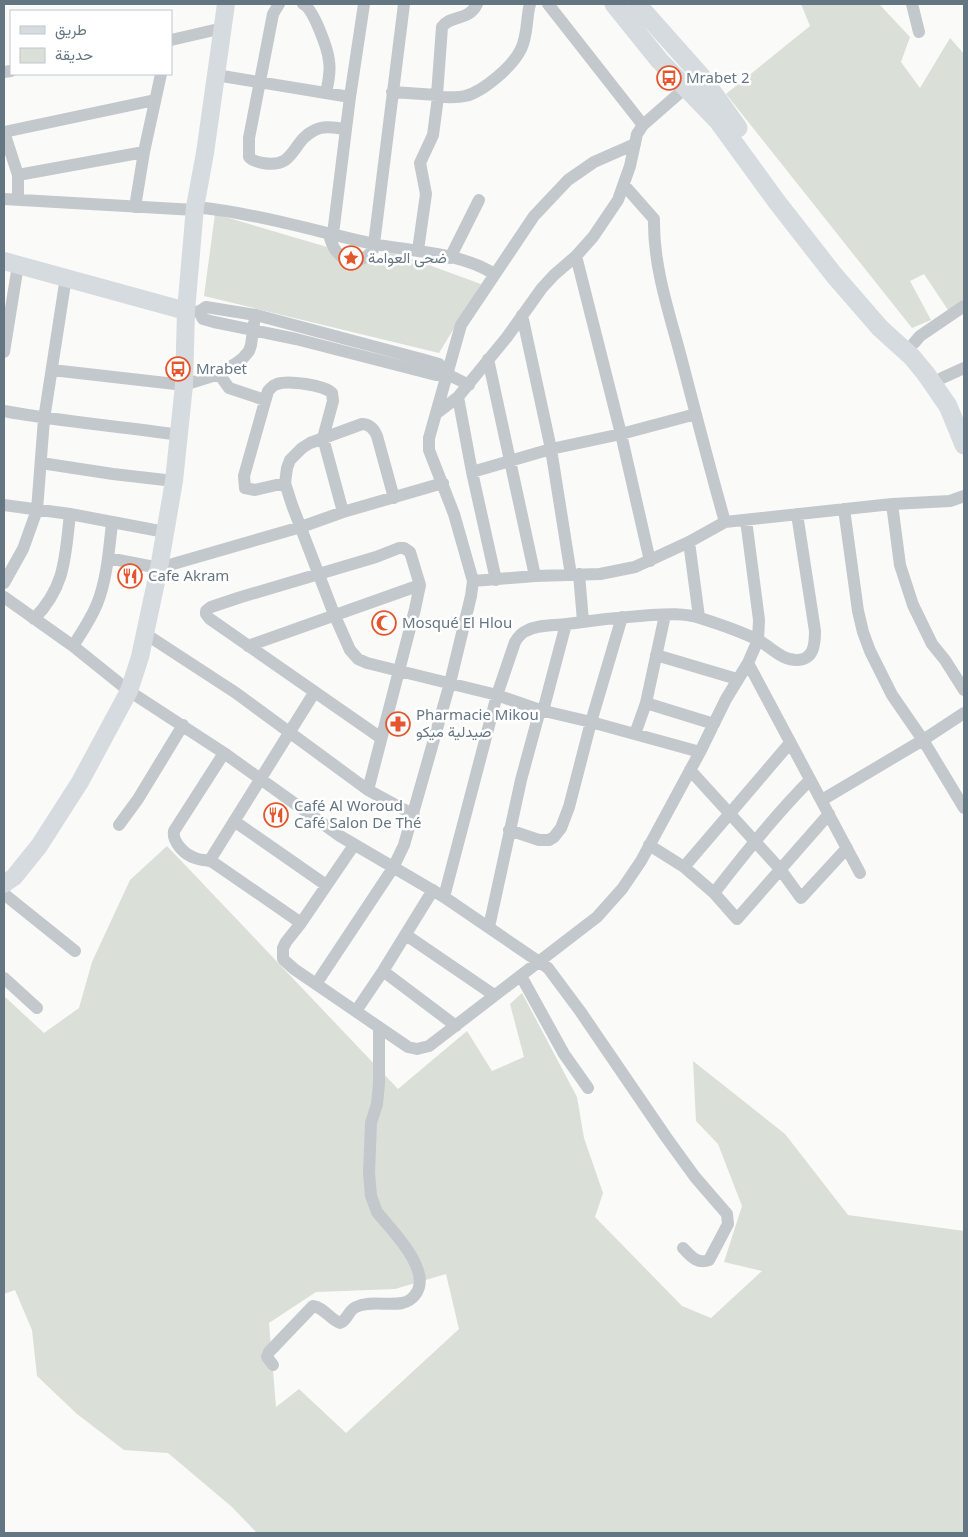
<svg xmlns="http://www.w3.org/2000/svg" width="968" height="1537" viewBox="0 0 968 1537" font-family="'Noto Sans',Vazirmatn,sans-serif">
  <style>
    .green { fill: #dadfd7; fill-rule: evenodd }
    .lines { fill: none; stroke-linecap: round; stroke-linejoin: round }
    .street { stroke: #c3c8cc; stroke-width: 12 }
    .secondary { stroke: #d6dbdf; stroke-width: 18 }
    .primary { stroke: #d6dbdf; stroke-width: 19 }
    .labels { text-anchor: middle; stroke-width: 5; stroke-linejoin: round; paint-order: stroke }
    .poi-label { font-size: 15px; fill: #657683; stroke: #fff; text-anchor: start }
  </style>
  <rect width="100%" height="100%" fill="#fafaf8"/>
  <path class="green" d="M 801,4 L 879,4 L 910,37 L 901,62 L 920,88 L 950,38 L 964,54 L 964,300 L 948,310 L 924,274 L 910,281 L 931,320 L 912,328 L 726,94 L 810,26 Z
    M 215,214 L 327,247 L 335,258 L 354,269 L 390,251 L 481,284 L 439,353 L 204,296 Z
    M 167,846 L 398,1089 L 467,1031 L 492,1071 L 524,1057 L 510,1004 L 522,993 L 577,1097 L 584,1138 L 603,1193 L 595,1217 L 682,1306 L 711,1318 L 762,1271 L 724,1262 L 742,1206 L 718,1144 L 696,1121 L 693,1061 L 785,1134 L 848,1215 L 964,1231 L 964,1533 L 257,1533 L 232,1507 L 168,1453 L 124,1450 L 77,1414 L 37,1376 L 32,1330 L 15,1290 L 4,1294 L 4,996 L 44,1033 L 79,1008 L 92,962 L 130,880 ZM 446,1274 L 459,1329 L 346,1433 L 299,1389 L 276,1407 L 269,1323 L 316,1292 L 395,1289 Z"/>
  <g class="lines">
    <path class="street" d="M 279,4 L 273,14 L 249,138 L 249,157 C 253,161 257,162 263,163 C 296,169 291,141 315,130 C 325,125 335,128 346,129
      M 303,4 C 313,8 328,49 329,61 C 331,72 328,83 326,93
      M 548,4 L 643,125
      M 912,4 L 919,32
      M 171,40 L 223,28
      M 4,72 L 11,71
      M 216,75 L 350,97
      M 392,92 L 437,95 L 442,27 C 451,14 468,22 477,4
      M 437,95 L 438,97 C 447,97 457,98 465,96 C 483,92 513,66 521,49 C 528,35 526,18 530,4
      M 4,132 L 155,100
      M 4,132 L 18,175 L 18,200
      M 18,175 L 144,152
      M 624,185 L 654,219 C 653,267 670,315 682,361 C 696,415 710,469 725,522
      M 4,199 L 195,210
      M 135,207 L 144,152 L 161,74
      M 195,207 C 256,213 314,231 374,244 C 410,251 463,253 494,274
      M 329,234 C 332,248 338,257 352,262 C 364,260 371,255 376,244
      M 333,234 L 350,97 L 364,4
      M 374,244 L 404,4
      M 418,250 L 426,194 L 420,163 L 433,135 L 438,97
      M 576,256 L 621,434 L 650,561
      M 450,258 L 479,200
      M 186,311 L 199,312 L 206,307 L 256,315 L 425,360 L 439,364 L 447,374 L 469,385
      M 199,312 L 203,319 L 214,322 L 296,339 L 436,375 L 447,374
      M 522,315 L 551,449 L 571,575
      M 914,343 L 920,336 L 964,306
      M 4,352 L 18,265
      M 488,359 L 535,576
      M 52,370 L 184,385 L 216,375 L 235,364 L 243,358 L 249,351 L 251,345 L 254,323
      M 219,374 L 229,388 L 265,400
      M 942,378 L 964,368
      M 458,397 L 472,472 L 496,580
      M 4,411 C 62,422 121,426 179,435
      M 437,413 L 458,397 L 507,337 L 542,288 L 554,275 L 576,256 L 593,237 L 618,200 L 630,166 L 637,134 L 643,125 L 691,83
      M 41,463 L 113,474 L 174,481
      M 472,472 L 551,449 L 621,434 L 696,414
      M 285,483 L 255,490 L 245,488 L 244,476 L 268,391 C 271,388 273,385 277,384 C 288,380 324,385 332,393 L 333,401 L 323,438 L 343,512
      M 394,498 L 377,436 C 374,429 370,424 362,424 L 310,443 L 302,448 L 290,460 L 287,468 L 285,483 L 292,505 L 334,614 L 350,650 L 358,659 L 367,663 L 497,695 L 540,710 L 591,722 L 700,752
      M 892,504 L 900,565 L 913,605 L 932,644 L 945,660 L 964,690
      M 4,505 L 70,514 L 165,532
      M 844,509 L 858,611 L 863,632 L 870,651 L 892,695 L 923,740 L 964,808
      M 689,542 L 699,617
      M 108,558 L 159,568 L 301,527 L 343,512 L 443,483
      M 579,574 L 583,621
      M 473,581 L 535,576 L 600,574 L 635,567 L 689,542 L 725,522 L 892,504 L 950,501 L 964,496
      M 4,583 L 23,549 L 37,510 L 44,419 L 66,277
      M 4,597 L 73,646 L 129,691 L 224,753 L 340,836 L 444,897 L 548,968 L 580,1011 L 666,1137 L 695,1177 L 727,1214 L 728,1224 L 709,1260 C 697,1265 690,1255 683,1248
      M 34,619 C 66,586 65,557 70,514
      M 144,633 L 236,693 L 368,790 L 414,815
      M 73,646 C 82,632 91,619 97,604 C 107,579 109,550 112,523
      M 248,646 L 420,585
      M 656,655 L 737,679
      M 748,663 L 860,873
      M 646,703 L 714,724
      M 543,711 L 566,624
      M 635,734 L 646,703 L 665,615
      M 224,753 L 174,831 C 172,842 185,855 195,858 C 201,861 208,859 214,863 L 301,923
      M 690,770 L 780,869 L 801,898 L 847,848
      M 368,790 L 415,609 L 420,585 L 410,552 L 404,548 L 399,548 L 376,557 L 241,597 L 211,607 L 206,611 L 206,614 L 210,619 L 381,738
      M 822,800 L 923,740 L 964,713
      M 234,821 L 326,885
      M 119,825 L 138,799 L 183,725
      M 509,830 L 539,840 L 549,840 L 554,837 L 561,828 L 569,807 L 591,722 L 622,617
      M 354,845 L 301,923 L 286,942 L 283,948 L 283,959 L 294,969 L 408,1047 L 417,1049 L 429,1046 L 597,917 L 622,889 L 641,861 L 700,752 L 726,699 L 748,663 L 758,640 L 759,620 L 746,520
      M 649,845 L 684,867 L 714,893 L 737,919 L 829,814
      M 210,860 L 314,693
      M 684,867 L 790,743
      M 714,893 C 744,854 775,815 810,780
      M 4,894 L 75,951
      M 444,897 L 497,695 L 515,642 C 518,637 521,633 526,631 C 539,624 554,626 567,624 C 595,620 623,617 651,615 C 667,614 684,613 700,618 C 719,624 740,631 758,640 C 771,647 782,661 798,660 C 814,659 815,644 815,631 L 797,514
      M 489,927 L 521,780 L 540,710
      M 406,935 L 494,995
      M 383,971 L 456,1026
      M 521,976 L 564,1054 L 588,1088
      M 4,978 L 37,1008
      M 316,984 L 393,868 L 404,845 L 450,683 L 471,596 L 473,581 L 454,514 L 429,450 L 429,438 L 461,325 L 534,216 L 568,180 L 594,162 L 635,144
      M 356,1011 L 383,971 L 433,890
      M 273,1365 L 267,1357 L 269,1352 L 313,1306 C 323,1307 330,1319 340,1323 C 348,1320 348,1310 356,1307 C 370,1300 387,1306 402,1303 C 407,1302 412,1299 415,1295 C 434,1271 391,1230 377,1212 L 371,1196 L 369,1173 L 371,1123 L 377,1104 L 379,1084 L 379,1027"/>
    <path class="secondary" d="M 4,261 L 186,311
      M 4,884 L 14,877 L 39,846 L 80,782 L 129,691 L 140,657 L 159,568 L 174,481 L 184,385 L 186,311 L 195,207 L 205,153 L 226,4"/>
    <path class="primary" d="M 614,4 L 659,60 L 718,121 L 777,202 L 834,275 L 880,328 L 912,357 L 926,374 L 948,406 L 964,445
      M 637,4 L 701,76 L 738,128"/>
  </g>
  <defs>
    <g id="bus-ring" transform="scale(1.25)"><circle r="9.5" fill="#fff" stroke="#e4572e" stroke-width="1.5"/><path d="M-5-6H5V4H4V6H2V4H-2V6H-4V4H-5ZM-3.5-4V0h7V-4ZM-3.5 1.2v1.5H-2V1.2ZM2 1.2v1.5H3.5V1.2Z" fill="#e4572e"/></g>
    <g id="sight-ring" transform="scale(1.25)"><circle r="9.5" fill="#fff" stroke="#e4572e" stroke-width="1.5"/><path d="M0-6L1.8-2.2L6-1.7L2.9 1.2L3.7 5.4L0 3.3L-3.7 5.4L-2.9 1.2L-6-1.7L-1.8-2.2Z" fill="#e4572e"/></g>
    <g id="restaurant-ring" transform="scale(1.25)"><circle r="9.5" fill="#fff" stroke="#e4572e" stroke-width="1.5"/><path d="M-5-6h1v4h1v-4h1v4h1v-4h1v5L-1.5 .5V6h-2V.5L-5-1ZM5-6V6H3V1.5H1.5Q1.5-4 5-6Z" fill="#e4572e"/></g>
    <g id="mosque-ring" transform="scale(1.25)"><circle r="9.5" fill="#fff" stroke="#e4572e" stroke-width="1.5"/><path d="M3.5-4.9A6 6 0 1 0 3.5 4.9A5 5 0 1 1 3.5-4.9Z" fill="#e4572e"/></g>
    <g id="pharmacy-ring" transform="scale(1.25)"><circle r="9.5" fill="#fff" stroke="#e4572e" stroke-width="1.5"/><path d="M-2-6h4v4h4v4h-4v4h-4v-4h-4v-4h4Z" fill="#e4572e"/></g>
  </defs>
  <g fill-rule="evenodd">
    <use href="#bus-ring" x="669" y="78"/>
    <use href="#sight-ring" x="351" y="258"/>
    <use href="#bus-ring" x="178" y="369"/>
    <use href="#restaurant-ring" x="130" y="576"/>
    <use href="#mosque-ring" x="384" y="623"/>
    <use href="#pharmacy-ring" x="398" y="724"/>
    <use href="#restaurant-ring" x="276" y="815"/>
  </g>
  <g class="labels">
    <g class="poi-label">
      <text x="686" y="83">Mrabet 2</text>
      <text x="368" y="263">ضحى العوامة</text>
      <text x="196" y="374">Mrabet</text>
      <text x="148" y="581">Cafe Akram</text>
      <text x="402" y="628">Mosqué El Hlou</text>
      <text x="416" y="720">Pharmacie Mikou<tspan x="416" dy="17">صيدلية ميكو</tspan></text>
      <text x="294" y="811">Café Al Woroud<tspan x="294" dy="17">Café Salon De Thé</tspan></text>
    </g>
  </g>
  <rect width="968" height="1537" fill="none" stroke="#657683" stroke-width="10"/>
  <rect x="10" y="10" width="162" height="65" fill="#ffffff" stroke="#c1c8cd"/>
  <rect x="20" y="26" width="25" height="8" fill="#d6dbdf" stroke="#c1c8cd"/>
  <text x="55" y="35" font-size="15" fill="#657683">طريق</text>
  <rect x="20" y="48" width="25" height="15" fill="#dadfd7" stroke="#c1c8cd"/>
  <text x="55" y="60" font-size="15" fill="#657683">حديقة</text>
</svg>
